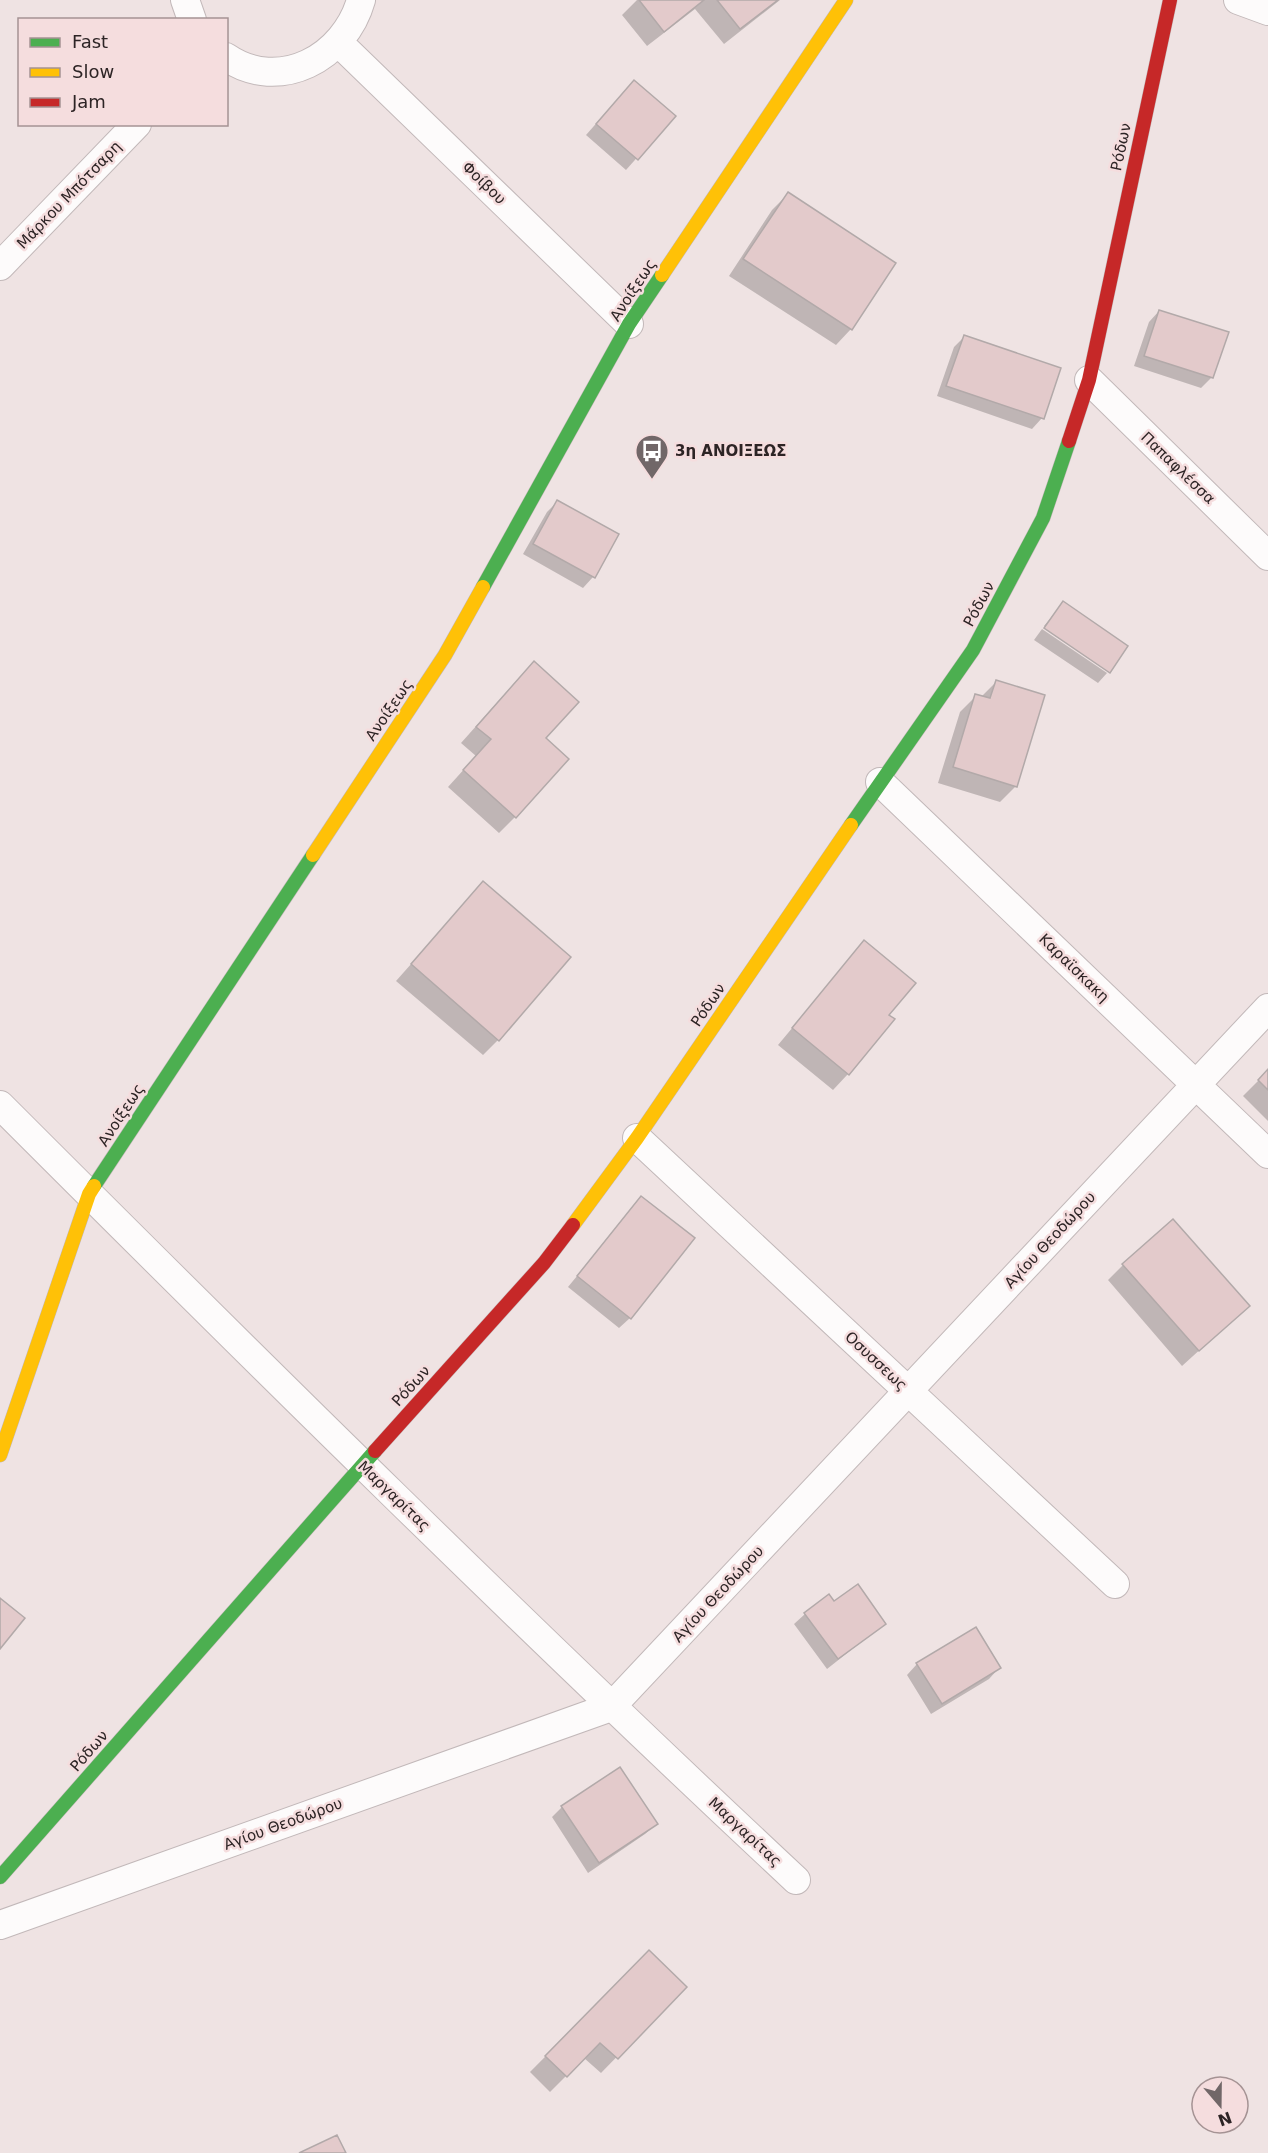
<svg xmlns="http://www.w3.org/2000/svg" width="1268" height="2153" viewBox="0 0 1268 2153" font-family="'DejaVu Sans',sans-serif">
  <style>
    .shadow { fill: #0003 }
    .building { fill: #e3cacb; stroke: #b2a9a9; stroke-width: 1.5 }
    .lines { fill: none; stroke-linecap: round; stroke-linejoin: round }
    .street-casing { stroke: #c2b8b9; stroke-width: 30 }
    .fast-casing { stroke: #c2b8b9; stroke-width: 15 }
    .slow-casing { stroke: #c2b8b9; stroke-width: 15 }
    .jam-casing { stroke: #c2b8b9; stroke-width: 15 }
    .street { stroke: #fdfbfb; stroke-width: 28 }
    .fast { stroke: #4caf50; stroke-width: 14 }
    .slow { stroke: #ffc107; stroke-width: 14 }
    .jam { stroke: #c62828; stroke-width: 14 }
    .labels { text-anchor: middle; stroke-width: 5; stroke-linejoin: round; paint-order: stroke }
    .street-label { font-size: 15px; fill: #2d2425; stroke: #f5ddde }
    .poi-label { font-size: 15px; font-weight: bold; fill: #2d2425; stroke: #f5ddde; text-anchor: start }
  </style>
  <rect width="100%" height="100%" fill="#efe3e3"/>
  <path class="shadow" d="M 637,0 L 780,0 L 724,44 L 695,9 L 647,46 L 622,15 Z
    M 623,93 L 674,116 L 626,170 L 586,135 Z
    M 788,194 L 851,329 L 836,345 L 729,276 L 772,210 Z
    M 1159,311 L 1212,377 L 1201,388 L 1134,366 L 1149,322 Z
    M 964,337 L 1042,418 L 1032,429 L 937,396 L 954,347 Z
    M 557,502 L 593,577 L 583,588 L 523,554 L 547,512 Z
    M 1063,603 L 1126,646 L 1109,672 L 1044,626 Z
    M 1042,629 L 1107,673 L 1098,683 L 1034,640 Z
    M 518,679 L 544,738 L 515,817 L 499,833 L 448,787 L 476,756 L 461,743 Z
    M 996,682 L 1016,786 L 1000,802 L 938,783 L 960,712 L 976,696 L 981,697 Z
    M 483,883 L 498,1040 L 483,1055 L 396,981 Z
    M 864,942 L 887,1016 L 848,1074 L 833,1090 L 778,1045 Z
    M 1268,1071 L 1268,1121 L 1243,1096 Z
    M 641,1198 L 630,1318 L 619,1328 L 568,1287 Z
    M 1123,1265 L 1248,1306 L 1182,1366 L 1108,1280 Z
    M 834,1604 L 884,1624 L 827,1669 L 794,1624 L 805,1614 Z
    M 917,1664 L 999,1668 L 989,1679 L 931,1714 L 907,1675 Z
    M 562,1807 L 656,1824 L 645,1834 L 588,1873 L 552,1817 Z
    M 649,1952 L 685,1987 L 601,2073 L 584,2058 L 550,2092 L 530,2072 Z"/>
  <path class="building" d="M 639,0 L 704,0 L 664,32 Z
    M 717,0 L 778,0 L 740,29 Z
    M 634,80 L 676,116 L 638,160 L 596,124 Z
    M 788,192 L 896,263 L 852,330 L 743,259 Z
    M 1159,310 L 1229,332 L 1213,378 L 1144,356 Z
    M 964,335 L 1061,368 L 1044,419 L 946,386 Z
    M 557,500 L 619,534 L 595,578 L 533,544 Z
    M 1063,601 L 1128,646 L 1110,673 L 1044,628 Z
    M 534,661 L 579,702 L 546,738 L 569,759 L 516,818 L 463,770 L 491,739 L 476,727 Z
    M 996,680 L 1045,695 L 1017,787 L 953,767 L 975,694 L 990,698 Z
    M 483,881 L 571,957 L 499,1041 L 411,964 Z
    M 864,940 L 916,983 L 889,1015 L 895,1019 L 849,1075 L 792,1028 Z
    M 1268,1069 L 1268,1090 L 1258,1080 Z
    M 641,1196 L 695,1238 L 631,1319 L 577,1276 Z
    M 1173,1219 L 1250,1306 L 1199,1351 L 1122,1264 Z
    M 858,1584 L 886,1624 L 838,1659 L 804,1613 L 829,1594 L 834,1601 Z
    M 0,1598 L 25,1618 L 0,1649 Z
    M 976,1627 L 1001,1668 L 942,1704 L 916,1663 Z
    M 620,1767 L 658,1824 L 599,1863 L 561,1806 Z
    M 649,1950 L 687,1987 L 618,2059 L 600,2043 L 567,2077 L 545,2056 Z
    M 337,2135 L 346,2153 L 299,2153 Z"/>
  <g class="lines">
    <g class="street-casing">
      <path id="street" d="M 185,0 L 192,20
        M 1238,0 L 1268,11
        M 339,43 L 629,324
        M 226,57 C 280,94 345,57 361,0
        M 0,266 L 137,124
        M 1089,380 L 1268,556
        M 880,782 L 1268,1154
        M 0,1105 C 262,1367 525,1627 796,1880
        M 637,1138 L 1115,1584
        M 0,1925 L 611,1707 L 1268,1008"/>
    </g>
    <g class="fast-casing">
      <path id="fast" d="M 483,587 L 629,324 L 662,275
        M 851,825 L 973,650 L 1043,518 L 1069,441
        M 94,1186 L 313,855
        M 0,1877 L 375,1451"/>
    </g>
    <g class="slow-casing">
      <path id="slow" d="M 662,275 L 846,0
        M 313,855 L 445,655 L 483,587
        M 573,1225 L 637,1138 L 851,825
        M 0,1455 L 89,1194 L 94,1186"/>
    </g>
    <g class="jam-casing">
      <path id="jam" d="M 1069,441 L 1089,380 L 1170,0
        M 375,1451 L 544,1263 L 573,1225"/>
    </g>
    <use href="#street" class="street"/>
    <use href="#fast" class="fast"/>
    <use href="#slow" class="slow"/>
    <use href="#jam" class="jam"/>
  </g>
  <defs>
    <g id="bus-pin" transform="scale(1.725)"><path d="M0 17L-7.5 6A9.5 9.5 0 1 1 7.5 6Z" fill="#716768" stroke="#f5ddde"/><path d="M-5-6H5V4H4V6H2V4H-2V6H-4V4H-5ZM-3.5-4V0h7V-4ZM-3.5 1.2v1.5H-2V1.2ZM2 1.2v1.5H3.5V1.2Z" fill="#fff"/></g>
  </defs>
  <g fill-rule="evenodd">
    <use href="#bus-pin" x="652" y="451"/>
  </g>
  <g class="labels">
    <g class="street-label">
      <text transform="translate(1121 147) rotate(-78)" y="5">Ρόδων</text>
      <text transform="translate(484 183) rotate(44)" y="5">Φοίβου</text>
      <text transform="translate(69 195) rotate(-46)" y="5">Μάρκου Μπότσαρη</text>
      <text transform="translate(633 290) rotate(-57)" y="5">Ανοίξεως</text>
      <text transform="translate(1178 468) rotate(44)" y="5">Παπαφλέσσα</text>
      <text transform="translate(979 604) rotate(-62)" y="5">Ρόδων</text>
      <text transform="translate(389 710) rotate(-56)" y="5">Ανοίξεως</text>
      <text transform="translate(1074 968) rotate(44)" y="5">Καραϊσκακη</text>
      <text transform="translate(708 1005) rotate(-56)" y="5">Ρόδων</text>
      <text transform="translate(121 1115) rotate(-57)" y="5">Ανοίξεως</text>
      <text transform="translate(1050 1240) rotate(-47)" y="5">Αγίου Θεοδώρου</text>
      <text transform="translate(876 1361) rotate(43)" y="5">Οσυσσεως</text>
      <text transform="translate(411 1386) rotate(-48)" y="5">Ρόδων</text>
      <text transform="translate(394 1496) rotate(44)" y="5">Μαργαρίτας</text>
      <text transform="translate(718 1594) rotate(-47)" y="5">Αγίου Θεοδώρου</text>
      <text transform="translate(89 1751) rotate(-49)" y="5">Ρόδων</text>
      <text transform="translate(283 1824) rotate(-20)" y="5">Αγίου Θεοδώρου</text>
      <text transform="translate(745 1832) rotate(43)" y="5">Μαργαρίτας</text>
    </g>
    <g class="poi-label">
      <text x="675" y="456">3η ΑΝΟΙΞΕΩΣ</text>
    </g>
  </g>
  <rect x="18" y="18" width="210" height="108" fill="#f5ddde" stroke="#a59394" stroke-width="1.5"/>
  <rect x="30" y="38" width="30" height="9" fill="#4caf50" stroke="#a59394" stroke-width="1.5"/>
  <text x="72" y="48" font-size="18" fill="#2d2425">Fast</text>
  <rect x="30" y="68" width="30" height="9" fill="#ffc107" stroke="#a59394" stroke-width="1.5"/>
  <text x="72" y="78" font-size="18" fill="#2d2425">Slow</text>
  <rect x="30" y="98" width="30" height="9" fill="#c62828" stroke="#a59394" stroke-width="1.5"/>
  <text x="72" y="108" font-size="18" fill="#2d2425">Jam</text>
  <g transform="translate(1220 2105) rotate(160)"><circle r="28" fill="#f5ddde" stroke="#a59394" stroke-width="1.5"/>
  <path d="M0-4.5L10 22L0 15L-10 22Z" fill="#716768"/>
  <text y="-9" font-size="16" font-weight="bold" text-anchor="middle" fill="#2d2425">N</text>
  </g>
</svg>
